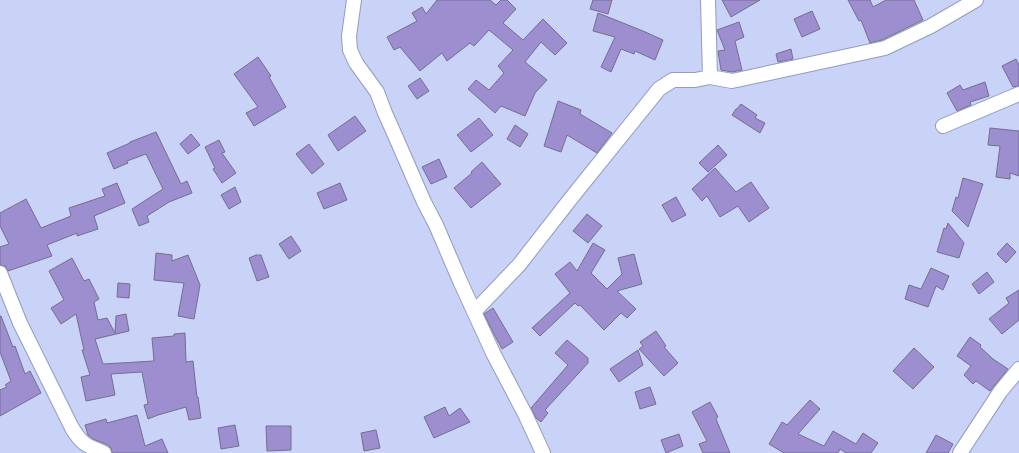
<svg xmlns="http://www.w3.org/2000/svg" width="1019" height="453" viewBox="0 0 1019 453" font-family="'Asap Condensed',sans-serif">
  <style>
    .building { fill: #9c8ecf; stroke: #756e8f }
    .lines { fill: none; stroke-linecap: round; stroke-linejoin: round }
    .minor-casing { stroke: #939cbf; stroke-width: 16 }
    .minor { stroke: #fff; stroke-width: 14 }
  </style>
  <rect width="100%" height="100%" fill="#c9d2f7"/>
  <path class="building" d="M 437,0 L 490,0 L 496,5 L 501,0 L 507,0 L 516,9 L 503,23 L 523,40 L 543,19 L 567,43 L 555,55 L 541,42 L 525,62 L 547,80 L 535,93 L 525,116 L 501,106 L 495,113 L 468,89 L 476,80 L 489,90 L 504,73 L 498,66 L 513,50 L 489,30 L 474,46 L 470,43 L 447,61 L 442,53 L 420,71 L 400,47 L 394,50 L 387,37 L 417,21 L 412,13 L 422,7 L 426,14 Z
    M 593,0 L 612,0 L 608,14 L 590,9 Z
    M 722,0 L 760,0 L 731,17 Z
    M 848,0 L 870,0 L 873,7 L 886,0 L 914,0 L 923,20 L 882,40 L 870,43 L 861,20 L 859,21 Z
    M 812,11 L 820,29 L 802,37 L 794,19 Z
    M 598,13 L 643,31 L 663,40 L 655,60 L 635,51 L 634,54 L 621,49 L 611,72 L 601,67 L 615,37 L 593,31 Z
    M 739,22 L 744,37 L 735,41 L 742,70 L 732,72 L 721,70 L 718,51 L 725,50 L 717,30 Z
    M 791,49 L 793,59 L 778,62 L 776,54 Z
    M 258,57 L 271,76 L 269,77 L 286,107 L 254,126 L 246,113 L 258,107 L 234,74 Z
    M 1016,59 L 1019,65 L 1019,86 L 1013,87 L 1002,66 Z
    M 420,78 L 429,91 L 417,99 L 408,86 Z
    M 985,82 L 989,96 L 970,102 L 971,105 L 957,111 L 947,93 L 960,85 L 963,90 Z
    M 558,101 L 581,110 L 580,114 L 612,133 L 597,153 L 567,135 L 561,152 L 544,146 Z
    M 741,104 L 757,115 L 755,118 L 765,123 L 760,133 L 732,115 L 736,109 L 737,109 Z
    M 355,116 L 366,131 L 338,151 L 328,135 Z
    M 479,118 L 493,135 L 471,152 L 457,135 Z
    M 515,125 L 528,134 L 520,147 L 507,139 Z
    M 990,128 L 1019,131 L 1019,176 L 1010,173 L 1010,179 L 996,177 L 1000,146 L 988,145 Z
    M 156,132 L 181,184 L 187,181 L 192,193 L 169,202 L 147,216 L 149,222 L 139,226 L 132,209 L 163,189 L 146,154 L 127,161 L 128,163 L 114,169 L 107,153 L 130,143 L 130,142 Z
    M 191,134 L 200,145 L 188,154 L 180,144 Z
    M 219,140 L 225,152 L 222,153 L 236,173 L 222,183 L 213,169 L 215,168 L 205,147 Z
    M 309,144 L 324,164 L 312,174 L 296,154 Z
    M 718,145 L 727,155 L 708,172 L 699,163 Z
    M 439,159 L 447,177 L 431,184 L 422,167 Z
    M 482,162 L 501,184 L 471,208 L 454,188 L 472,173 L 471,172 Z
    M 715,168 L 736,192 L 751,182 L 769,208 L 749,222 L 738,206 L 720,217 L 707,196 L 702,201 L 692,189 Z
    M 963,178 L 983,184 L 968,227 L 952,211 L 956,197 L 958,198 Z
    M 117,183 L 125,203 L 94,216 L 98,229 L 77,236 L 77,233 L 47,245 L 52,256 L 8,271 L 5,266 L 0,265 L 0,247 L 9,244 L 0,226 L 0,213 L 26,199 L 41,228 L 71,216 L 69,208 L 105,196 L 102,189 Z
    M 340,183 L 347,200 L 324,209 L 317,193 Z
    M 235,187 L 241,202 L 229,209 L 221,195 Z
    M 676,197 L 686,215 L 672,222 L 662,205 Z
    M 587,214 L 602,226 L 588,243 L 573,231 Z
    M 948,223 L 964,243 L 959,258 L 937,252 L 944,228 L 946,229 Z
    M 291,236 L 301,251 L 289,259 L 279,244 Z
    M 593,243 L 605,250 L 591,273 L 607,289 L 622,274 L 618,258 L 634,254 L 642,284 L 617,291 L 636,309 L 627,318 L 621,313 L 604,330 L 580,305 L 578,306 L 575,303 L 540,336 L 532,328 L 570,293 L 555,274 L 570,262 L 577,271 Z
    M 1007,243 L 1016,252 L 1006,263 L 997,254 Z
    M 156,253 L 172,255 L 172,261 L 188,255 L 200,285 L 194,319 L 178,316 L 184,283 L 154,280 Z
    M 256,255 L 261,255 L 269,277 L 257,281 L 249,258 Z
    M 72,258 L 84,281 L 89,279 L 99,299 L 94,302 L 98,320 L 107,318 L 115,333 L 116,316 L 126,314 L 129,331 L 95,339 L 103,364 L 154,361 L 152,338 L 174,336 L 174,334 L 185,333 L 186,362 L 193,361 L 197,397 L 198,397 L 201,418 L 189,420 L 186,407 L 158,415 L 148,419 L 144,405 L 148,404 L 142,372 L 111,374 L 115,395 L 86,401 L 81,377 L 90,375 L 82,350 L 84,350 L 76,314 L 61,324 L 51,308 L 64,300 L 49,271 Z
    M 931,268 L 949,276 L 943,290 L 936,286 L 928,307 L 905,299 L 909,285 L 921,289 Z
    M 987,272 L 994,282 L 979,294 L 972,284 Z
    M 118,283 L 130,284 L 129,298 L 117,297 Z
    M 1019,290 L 1019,320 L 1002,334 L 989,319 L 1009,303 L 1006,298 Z
    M 493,308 L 513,342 L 502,349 L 496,338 L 484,314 Z
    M 0,316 L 1,316 L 13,347 L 15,346 L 25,374 L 30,371 L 41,393 L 0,416 L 0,390 L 7,387 L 5,385 L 11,381 L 0,352 Z
    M 656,331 L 666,346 L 664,347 L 678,363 L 664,376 L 639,349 L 643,346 L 640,342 Z
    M 970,337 L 981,345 L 980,347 L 993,359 L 1008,369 L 990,391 L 976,381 L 973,384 L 964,375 L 971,366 L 957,356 Z
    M 567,340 L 588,358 L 588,363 L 545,410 L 548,413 L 541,422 L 536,418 L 531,408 L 568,365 L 555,353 Z
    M 914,348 L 934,367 L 913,389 L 893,371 Z
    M 638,350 L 643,365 L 619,382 L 610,369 Z
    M 650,387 L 656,404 L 640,409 L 635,392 Z
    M 810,400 L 820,409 L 798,434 L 824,446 L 833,431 L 856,444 L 863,433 L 878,443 L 871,453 L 846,453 L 840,449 L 838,453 L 784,453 L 769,444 L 782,422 L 787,425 Z
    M 710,402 L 718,417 L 716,419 L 730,453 L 703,453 L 699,444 L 707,441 L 692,412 Z
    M 445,407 L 449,416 L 460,408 L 470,422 L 434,438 L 424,417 Z
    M 137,415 L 145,446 L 162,439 L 168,453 L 112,453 L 111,448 L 108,445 L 93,439 L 88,435 L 85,425 L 106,419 L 107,423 Z
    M 235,425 L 239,446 L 221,449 L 218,428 Z
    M 266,426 L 291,426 L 291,450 L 267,451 Z
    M 376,430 L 380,448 L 364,451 L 361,433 Z
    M 679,434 L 683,446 L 666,453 L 661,440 Z
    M 936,435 L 953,444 L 948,453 L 926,453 Z"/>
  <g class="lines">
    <g class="minor-casing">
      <path id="minor" d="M 354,0 L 349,36 L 350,50 L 356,63 L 377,92 L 385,113 L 397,140 L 424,202 L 436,225 L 460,281 L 493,353 L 525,414 L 543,453
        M 708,0 L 710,77
        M 943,126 L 1019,94
        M 0,273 L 20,323 L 72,428 C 83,446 87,445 104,453
        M 474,312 L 519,265 L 572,197 L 659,89 L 673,80 L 695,80 L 710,77 L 732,81 L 885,48 L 931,26 L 976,0
        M 960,453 L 1000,392 L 1019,369"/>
    </g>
    <use href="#minor" class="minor"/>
  </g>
</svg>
